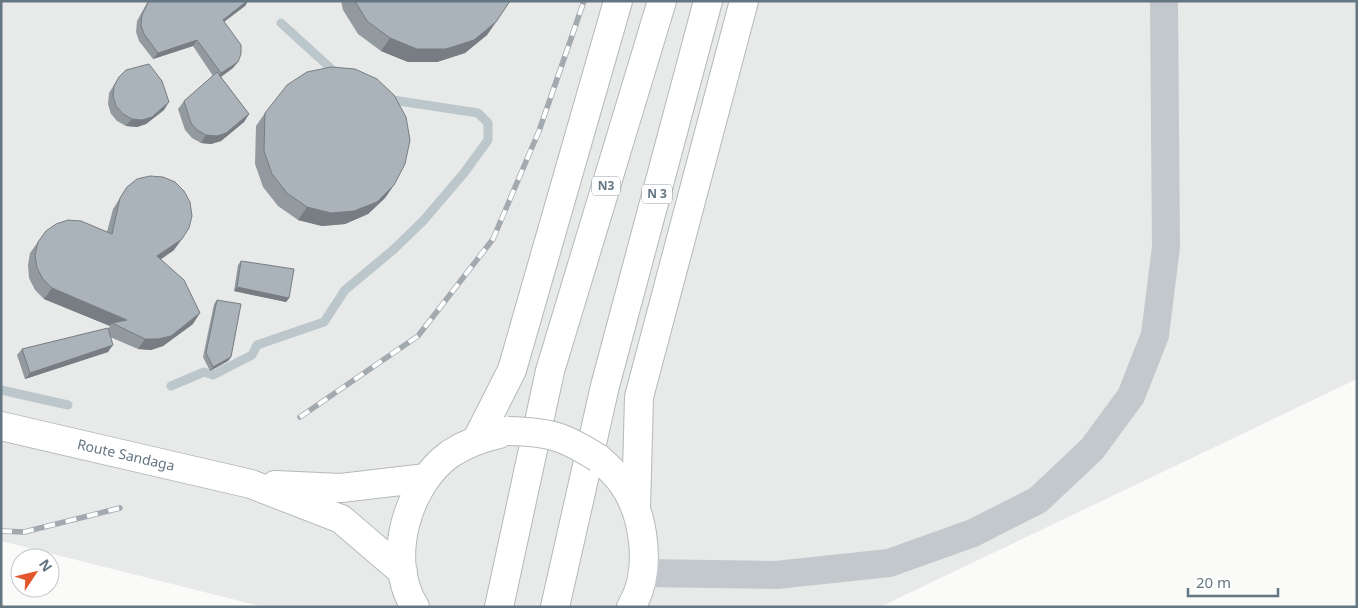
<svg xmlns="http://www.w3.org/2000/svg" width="1358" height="608" viewBox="0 0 1358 608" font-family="'Noto Sans',sans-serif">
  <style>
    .built { fill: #e8e9e9 }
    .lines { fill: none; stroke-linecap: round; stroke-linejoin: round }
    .stream { stroke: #bbc7cb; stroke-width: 9 }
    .major-casing { stroke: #b5babe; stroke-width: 30 }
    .highway-casing { stroke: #b4b9bd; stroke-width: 30 }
    .minor { stroke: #c3c8cc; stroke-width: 28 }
    .major { stroke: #fff; stroke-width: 28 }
    .highway { stroke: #fff; stroke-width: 28 }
    .rail-casing { stroke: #a2aab0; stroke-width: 5.5 }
    .rail { stroke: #fff; stroke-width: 4; stroke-dasharray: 11; stroke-linecap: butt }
    .major-bridge-casing { stroke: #b5babe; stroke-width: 30; stroke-linecap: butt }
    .major-bridge { stroke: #fff; stroke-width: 28 }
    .wall { fill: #929a9f }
    .shaded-wall { fill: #777d82 }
    .building { fill: #aab3b9; stroke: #777d82 }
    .labels { text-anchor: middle; stroke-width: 5; stroke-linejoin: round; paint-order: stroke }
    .shield { fill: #fff; stroke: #939fa8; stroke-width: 1 }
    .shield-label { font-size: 12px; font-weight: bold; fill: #657683 }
    .street-label { font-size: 14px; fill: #657683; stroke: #fff }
  </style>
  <rect width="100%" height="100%" fill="#fafaf8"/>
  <path class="built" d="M 1,1 L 1357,1 L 1357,379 L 880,607 L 264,607 L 1,541 Z"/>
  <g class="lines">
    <path class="stream" d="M 281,23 L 338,75
      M 171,386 L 204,372 L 213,375 L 252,355 L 257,345 L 324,322 L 345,290 L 393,250 L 423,221 L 464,173 L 488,140 L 488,123 L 478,113 L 386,99
      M 1,390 L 68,405"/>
    <g class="major-casing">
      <path id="major" d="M 1,426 L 251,484 L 341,519 L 403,572
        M 598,458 C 606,465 614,472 620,480 C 645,512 653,572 631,607
        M 275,485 L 341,488 L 426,478
        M 415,607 C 385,560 407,485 450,454 C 465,444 481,438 499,434"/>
    </g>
    <g class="highway-casing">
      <path id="highway" d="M 477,439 L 512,370 L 618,1
        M 636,509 L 639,397 L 744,1
        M 499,607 L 550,371 L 662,1
        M 555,607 L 605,386 L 708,1"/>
    </g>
    <path class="minor" d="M 642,573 L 776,575 L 889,563 L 973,533 L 1038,500 L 1092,449 L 1131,396 L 1155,335 L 1166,247 L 1164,1"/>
    <use href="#major" class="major"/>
    <use href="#highway" class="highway"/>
    <g class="rail-casing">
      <path id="rail" d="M 300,417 L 418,336 L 493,239 L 539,131 L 584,1
        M 1,531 L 24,532 L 120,508"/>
    </g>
    <use href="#rail" class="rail"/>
    <g class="major-bridge-casing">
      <path id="major-bridge" d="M 508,431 C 550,432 563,436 598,458"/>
    </g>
    <use href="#major-bridge" class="major-bridge"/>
  </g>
  <path class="wall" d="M 148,1 L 248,1 L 245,6 L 224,22 L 233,68 L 221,77 L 249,114 L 244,122 L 221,141 L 211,144 L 201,143 L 192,138 L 185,130 L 178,109 L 184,101 L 213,76 L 193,46 L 153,59 L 139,41 L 136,32 L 137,21 Z
    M 341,1 L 510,1 L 487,35 L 465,53 L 437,62 L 408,62 L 381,51 L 358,34 L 343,10 Z
    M 119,77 L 164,110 L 146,124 L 137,127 L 126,126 L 117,121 L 111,114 L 108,104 L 109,93 Z
    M 265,113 L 394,185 L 385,198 L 368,214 L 345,224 L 322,226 L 298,220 L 278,206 L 263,187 L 255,164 L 256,126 Z
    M 127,187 L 174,250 L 161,259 L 193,324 L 163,346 L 151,350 L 138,349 L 110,337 L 108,352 L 25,379 L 17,355 L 22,349 L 108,329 L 110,326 L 44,299 L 35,290 L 29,278 L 28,265 L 30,253 L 46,231 L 107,232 L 113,209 Z
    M 241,261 L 289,298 L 286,302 L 234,291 L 238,265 Z
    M 217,300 L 231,357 L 228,361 L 210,371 L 203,357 L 214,304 Z"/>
  <path class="shaded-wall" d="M 247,1 L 248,1 L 245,6 L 218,26 L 223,20 Z
    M 496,22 L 487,35 L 465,53 L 437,62 L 408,62 L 381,51 L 390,38 Z
    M 197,40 L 193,46 L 153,59 L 158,53 Z
    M 238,62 L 233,68 L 216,80 L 221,73 Z
    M 169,102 L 164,110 L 146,124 L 137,127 L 126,126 L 132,119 Z
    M 249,114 L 244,122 L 221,141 L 211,144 L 201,143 L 206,135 Z
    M 394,185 L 385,198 L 368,214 L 345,224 L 322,226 L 298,220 L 307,207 Z
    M 182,239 L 174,250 L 150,267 L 157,256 Z
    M 237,287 L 289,298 L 286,302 L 234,291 Z
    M 52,288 L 127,320 L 112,323 L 110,326 L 44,299 Z
    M 200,313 L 193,324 L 163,346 L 151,350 L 138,349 L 145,339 Z
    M 113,345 L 108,352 L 25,379 L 30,373 Z
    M 231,357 L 228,361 L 210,371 L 213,367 Z"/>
  <path class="building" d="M 149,1 L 247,1 L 223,20 L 241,45 L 241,54 L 238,62 L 221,73 L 197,40 L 158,53 L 144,34 L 141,25 L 142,15 Z
    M 355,1 L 510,1 L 496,22 L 474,40 L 446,49 L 417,49 L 390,38 L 367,21 Z
    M 149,64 L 162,81 L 169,102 L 152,117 L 142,120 L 132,119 L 123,114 L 116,106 L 113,96 L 114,86 L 119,77 L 126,70 Z
    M 331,67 L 355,69 L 377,79 L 394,95 L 406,117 L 410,140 L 405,164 L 394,185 L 377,202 L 354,211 L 331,213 L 307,207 L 287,193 L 272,174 L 264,151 L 265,113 L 287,85 L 307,72 Z
    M 217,72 L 249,114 L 226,133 L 217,136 L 206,135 L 197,130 L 191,123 L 184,101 Z
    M 150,176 L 163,177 L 175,182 L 184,191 L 190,202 L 192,216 L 189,228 L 182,239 L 157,256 L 184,280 L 200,313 L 171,336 L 158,339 L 145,339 L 112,323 L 127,320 L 52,288 L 43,279 L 37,268 L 35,255 L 38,242 L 46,231 L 56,224 L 68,220 L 81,221 L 112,234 L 120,198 L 127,187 L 137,179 Z
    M 241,261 L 294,269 L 289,298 L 237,287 Z
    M 217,300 L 241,304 L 231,357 L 213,367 L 206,353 Z
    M 108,328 L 113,345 L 30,373 L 22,349 Z"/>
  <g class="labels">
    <g class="shield">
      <rect x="592" y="176.5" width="28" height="19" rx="4"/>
      <rect x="642" y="184.5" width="30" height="19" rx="4"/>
    </g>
    <g class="shield-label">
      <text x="606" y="190">N3</text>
      <text x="657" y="198">N 3</text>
    </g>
    <g class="street-label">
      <text transform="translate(126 455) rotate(13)" y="5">Route Sandaga</text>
    </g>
  </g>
  <rect width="1358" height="608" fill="none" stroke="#657683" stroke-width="5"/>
  <g transform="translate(35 573) rotate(55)"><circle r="24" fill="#ffffff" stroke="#c1c8cd"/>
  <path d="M0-4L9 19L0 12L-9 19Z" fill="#e4572e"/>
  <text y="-8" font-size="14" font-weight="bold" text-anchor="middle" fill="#657683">N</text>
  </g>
  <path d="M1188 588v8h90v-8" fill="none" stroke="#657683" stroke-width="2.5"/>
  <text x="1196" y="588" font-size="15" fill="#657683" stroke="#ffffff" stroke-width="4" paint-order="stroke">20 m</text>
</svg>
